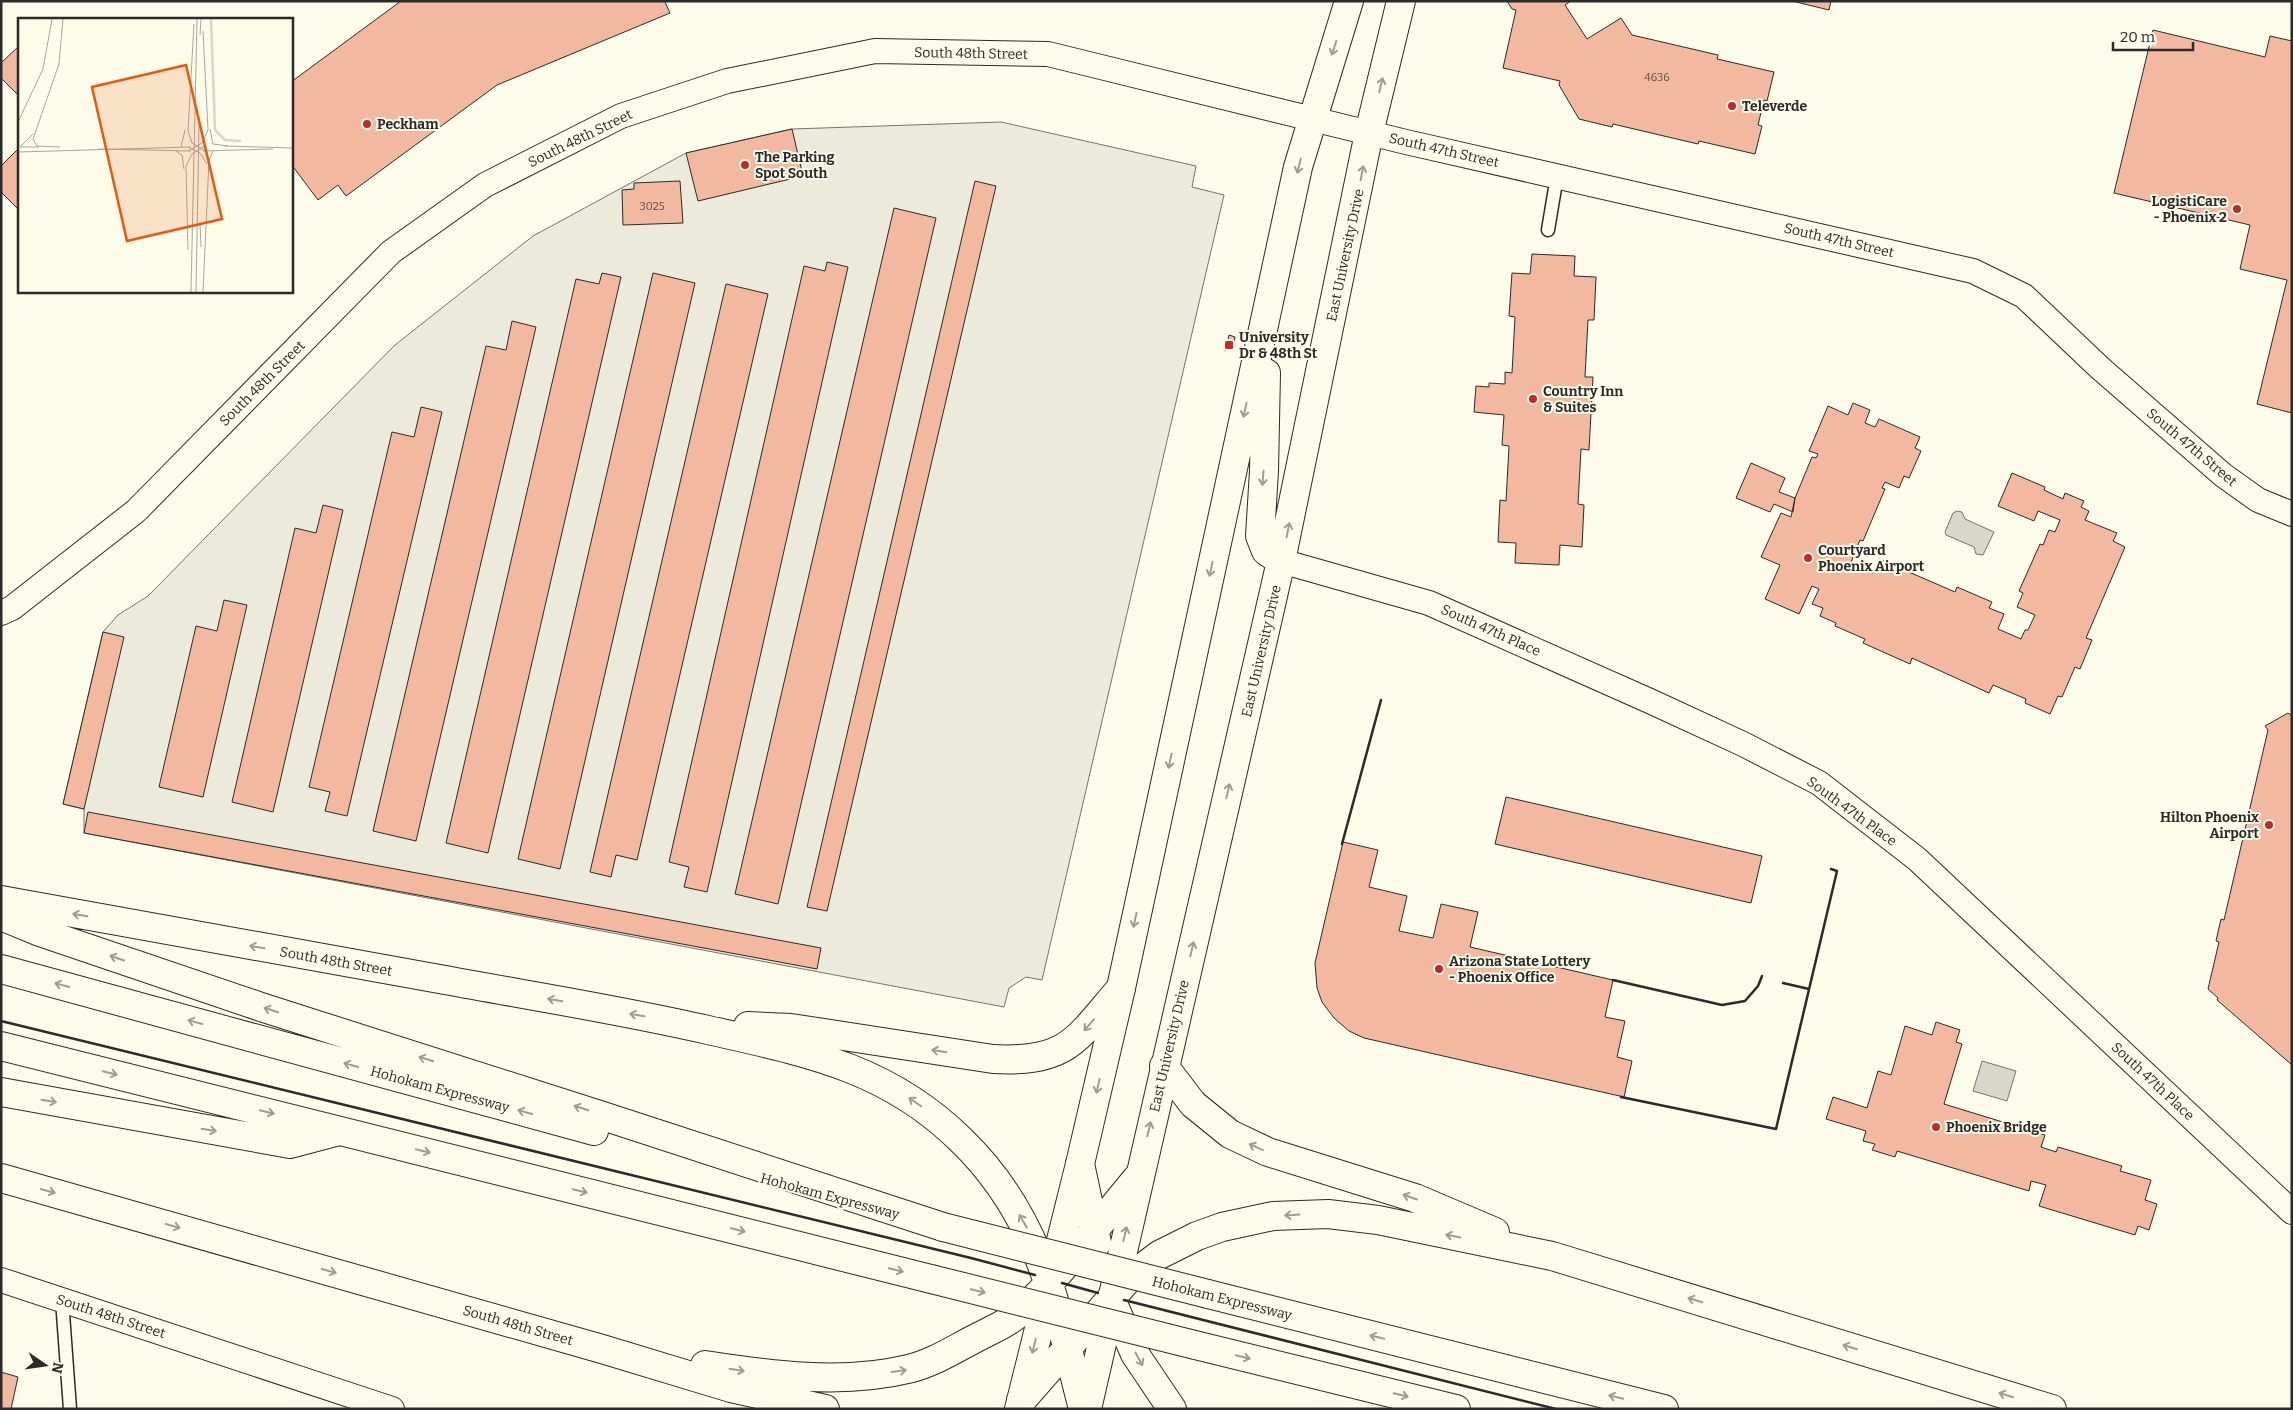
<svg xmlns="http://www.w3.org/2000/svg" width="2293" height="1410" viewBox="0 0 2293 1410" font-family="Bitter,serif">
  <style>
    .parking { fill: #eceadb; stroke: #74746e }
    .water { fill: #d8d7c9; stroke: #74746e }
    .building { fill: #f2b8a0; stroke: #2b2b2b }
    .lines { fill: none; stroke-linecap: round; stroke-linejoin: round }
    .lane-casing { stroke: #2b2b2b; stroke-width: 15 }
    .street-casing { stroke: #2b2b2b; stroke-width: 26 }
    .primary-casing { stroke: #2b2b2b; stroke-width: 30 }
    .highway-casing { stroke: #2b2b2b; stroke-width: 30 }
    .lane { stroke: #fdfbea; stroke-width: 12 }
    .street { stroke: #fdfbea; stroke-width: 24 }
    .primary { stroke: #fdfbea; stroke-width: 28 }
    .highway { stroke: #fdfbea; stroke-width: 28 }
    .highway-bridge-casing { stroke: #2b2b2b; stroke-width: 30; stroke-linecap: butt }
    .highway-bridge { stroke: #fdfbea; stroke-width: 28 }
    .wall { stroke: #2b2b2b; stroke-width: 2.5 }
    .oneway { stroke: #9e9d94 }
    .poi-dot { fill: #c62828; stroke: #fdfbea; stroke-width: 2 }
    .labels { text-anchor: middle; stroke-width: 4; stroke-linejoin: round; paint-order: stroke }
    .number-label { font-size: 11px; fill: #5d4e48 }
    .street-label { font-size: 14px; fill: #2b2b2b; stroke: #fdfbea }
    .poi-label { font-size: 14px; font-weight: bold; fill: #2b2b2b; stroke: #fdfbea; text-anchor: start }
    .inset-river { fill: none; stroke: #d8d7c9; stroke-width: 2.5 }
    .inset-road { fill: none; stroke: #a9a89e; stroke-width: 1 }
    .view { fill: #e8590c; fill-opacity: 0.15; stroke: #e8590c; stroke-width: 2.5 }
    .inset-edge { fill: none; stroke: #2b2b2b; stroke-width: 2.5 }
  </style>
  <rect width="100%" height="100%" fill="#fdfbea"/>
  <path class="parking" d="M 1001,122 L 1196,166 L 1192,187 L 1224,195 L 1042,980 L 1026,977 L 1009,988 L 1004,1007 L 84,833 L 84,809 L 63,804 L 103,632 L 118,615 L 148,596 L 395,345 L 533,236 L 686,153 L 792,129 Z"/>
  <path class="water" d="M 1957,511 L 1962,512 L 1965,519 L 1994,532 L 1983,555 L 1976,554 L 1974,547 L 1946,535 L 1945,532 L 1953,513 Z
    M 1982,1061 L 2016,1071 L 2007,1101 L 1973,1091 Z"/>
  <path class="building" d="M 401,1 L 667,1 L 665,2 L 670,13 L 497,85 L 346,196 L 338,185 L 318,200 L 291,164 L 291,82 Z
    M 1507,1 L 1571,1 L 1565,5 L 1587,39 L 1621,18 L 1632,35 L 1718,55 L 1717,59 L 1774,72 L 1767,101 L 1764,100 L 1758,125 L 1762,126 L 1755,154 L 1699,141 L 1698,144 L 1613,124 L 1612,127 L 1579,119 L 1559,85 L 1560,81 L 1503,68 L 1516,10 L 1512,9 Z
    M 1792,1 L 1831,1 L 1829,10 Z
    M 2153,30 L 2265,57 L 2270,36 L 2292,41 L 2292,413 L 2257,404 L 2287,280 L 2240,269 L 2250,225 L 2114,193 Z
    M 19,46 L 19,96 L 1,78 L 1,63 Z
    M 792,129 L 803,176 L 698,201 L 686,153 Z
    M 19,148 L 19,210 L 1,192 L 1,166 Z
    M 680,181 L 683,223 L 623,225 L 622,190 L 634,189 L 634,183 Z
    M 975,181 L 996,186 L 827,911 L 807,907 Z
    M 894,208 L 936,218 L 778,904 L 735,894 Z
    M 1532,254 L 1575,256 L 1574,276 L 1596,277 L 1594,320 L 1588,320 L 1585,377 L 1593,377 L 1589,450 L 1581,449 L 1578,504 L 1584,505 L 1582,547 L 1560,545 L 1559,565 L 1515,563 L 1516,543 L 1498,542 L 1500,500 L 1506,501 L 1509,446 L 1502,445 L 1504,415 L 1474,412 L 1476,386 L 1489,387 L 1489,383 L 1505,384 L 1505,372 L 1512,373 L 1515,317 L 1509,316 L 1512,273 L 1530,274 Z
    M 827,262 L 848,267 L 707,892 L 684,887 L 689,867 L 669,862 L 804,266 L 825,271 Z
    M 602,273 L 621,277 L 488,853 L 446,843 L 576,279 L 599,284 Z
    M 653,273 L 695,283 L 560,869 L 518,859 Z
    M 726,284 L 768,294 L 637,860 L 616,855 L 611,877 L 590,872 Z
    M 512,321 L 536,327 L 416,841 L 373,831 L 486,346 L 506,350 Z
    M 1229,335 L 1235,337 L 1233,348 L 1225,351 Z
    M 1853,403 L 1870,410 L 1865,423 L 1875,427 L 1879,419 L 1920,437 L 1915,448 L 1921,451 L 1909,478 L 1904,476 L 1899,488 L 1885,482 L 1882,488 L 1885,489 L 1863,541 L 1860,540 L 1849,567 L 1858,571 L 1859,567 L 1873,573 L 1879,559 L 1955,592 L 1957,587 L 1992,602 L 1989,608 L 2004,614 L 1998,629 L 2021,639 L 2025,630 L 2028,630 L 2035,615 L 2017,607 L 2023,593 L 2019,591 L 2040,544 L 2043,545 L 2049,530 L 2055,532 L 2060,520 L 2038,511 L 2034,521 L 1998,506 L 2012,473 L 2045,487 L 2044,490 L 2063,499 L 2065,493 L 2084,501 L 2081,507 L 2089,511 L 2085,520 L 2117,533 L 2113,541 L 2125,547 L 2086,638 L 2092,640 L 2080,669 L 2075,667 L 2062,697 L 2058,696 L 2050,714 L 2025,703 L 2026,699 L 1993,685 L 1989,693 L 1912,658 L 1910,664 L 1863,643 L 1865,639 L 1835,626 L 1836,623 L 1820,616 L 1823,608 L 1812,604 L 1819,589 L 1812,586 L 1799,614 L 1765,599 L 1780,565 L 1761,557 L 1781,513 L 1791,517 L 1795,498 L 1812,457 L 1816,458 L 1818,454 L 1809,451 L 1828,406 L 1848,415 Z
    M 421,407 L 442,412 L 347,816 L 325,811 L 330,792 L 309,787 L 392,432 L 414,437 Z
    M 1751,463 L 1785,478 L 1779,492 L 1795,498 L 1793,512 L 1774,504 L 1770,512 L 1736,498 Z
    M 323,505 L 343,510 L 273,812 L 232,802 L 295,528 L 316,533 Z
    M 224,600 L 247,605 L 203,797 L 159,787 L 196,626 L 217,631 Z
    M 103,632 L 124,637 L 84,809 L 63,804 Z
    M 2288,713 L 2292,716 L 2292,1065 L 2217,1000 L 2218,998 L 2208,989 L 2219,942 L 2216,941 L 2221,919 L 2224,920 L 2268,730 L 2265,726 Z
    M 1506,797 L 1762,856 L 1751,903 L 1495,844 Z
    M 88,812 L 821,948 L 817,969 L 84,833 Z
    M 1343,842 L 1378,850 L 1369,887 L 1407,896 L 1399,931 L 1433,938 L 1441,904 L 1478,912 L 1470,947 L 1613,980 L 1605,1017 L 1625,1021 L 1617,1057 L 1632,1061 L 1624,1097 L 1364,1038 L 1349,1031 L 1334,1018 L 1322,1002 L 1317,988 L 1315,963 Z
    M 1936,1022 L 1960,1030 L 1956,1042 L 1962,1044 L 1944,1104 L 2045,1135 L 2041,1147 L 2056,1152 L 2058,1147 L 2122,1166 L 2120,1171 L 2151,1180 L 2145,1200 L 2157,1204 L 2149,1230 L 2138,1226 L 2135,1235 L 2039,1206 L 2046,1185 L 2031,1181 L 2029,1191 L 1897,1151 L 1895,1157 L 1872,1150 L 1875,1144 L 1863,1141 L 1866,1131 L 1826,1119 L 1833,1097 L 1867,1108 L 1878,1071 L 1891,1075 L 1905,1026 L 1932,1035 Z
    M 1,1372 L 18,1377 L 11,1409 L 1,1409 Z"/>
  <g class="lines">
    <g class="lane-casing">
      <path id="lane" d="M 1548,230 L 1557,176
        M 62,1300 L 70,1409"/>
    </g>
    <g class="street-casing">
      <path id="street" d="M 1281,561 L 1429,603 L 1652,702 L 1743,744 L 1819,783 L 1917,859 L 2292,1212
        M 1,613 L 12,608 L 136,511 L 391,252 L 485,185 L 621,116 L 727,81 L 875,51 L 1048,54 L 1406,142 L 1973,271 L 2024,296 L 2100,368 L 2223,475 L 2258,500 L 2292,514
        M 1,1280 L 392,1409"/>
    </g>
    <g class="primary-casing">
      <path id="primary" d="M 1266,373 L 1264,471 L 1260,536 L 1266,551 L 1281,561
        M 1019,1409 L 1080,1164 L 1121,988 L 1298,167 L 1349,1
        M 1087,1409 L 1281,561 L 1369,133 L 1401,1"/>
    </g>
    <g class="highway-casing">
      <path id="highway" d="M 1,900 C 149,927 297,954 445,980 C 532,996 621,1010 708,1030 C 805,1052 887,1067 961,1140 C 1040,1216 1057,1308 1083,1409
        M 1,916 L 40,932 L 264,1008 L 603,1116 L 943,1227
        M 1,969 L 594,1131
        M 748,1026 L 791,1028 L 993,1059 C 1068,1063 1076,1040 1121,988
        M 1,1046 L 931,1279
        M 1164,1066 L 1193,1104 L 1230,1134 L 1268,1152 L 1415,1198 L 1495,1232
        M 1,1092 L 290,1144 L 339,1131
        M 1080,1164 L 1097,1243
        M 1,1178 L 602,1349 L 731,1388 L 825,1409
        M 1208,1294 L 1664,1409
        M 1115,1308 L 1135,1354 L 1172,1409
        M 1195,1345 L 1456,1409
        M 705,1365 C 771,1375 842,1385 908,1369 C 934,1363 956,1348 980,1336 C 993,1329 1007,1324 1019,1313 C 1063,1273 1100,1222 1138,1177
        M 1021,1401 L 1129,1278 L 1159,1255 L 1197,1236 L 1222,1227 L 1273,1216 L 1328,1214 L 1378,1220 L 1552,1256 L 2052,1409"/>
    </g>
    <use href="#lane" class="lane"/>
    <use href="#street" class="street"/>
    <use href="#primary" class="primary"/>
    <use href="#highway" class="highway"/>
    <g class="highway-bridge-casing">
      <path id="highway-bridge" d="M 943,1227 L 1208,1294
        M 931,1279 L 1195,1345"/>
    </g>
    <use href="#highway-bridge" class="highway-bridge"/>
    <path class="wall" d="M 1342,844 L 1381,700
      M 1613,980 L 1722,1005 L 1745,1001 L 1758,986 L 1762,976
      M 1783,983 L 1809,989
      M 1,1021 L 971,1258 L 1035,1275
      M 1621,1097 L 1776,1129 L 1837,871 L 1831,869
      M 1062,1283 L 1098,1293
      M 1124,1300 L 1556,1409"/>
  </g>
  <defs><path id="oneway-shaft" d="M-6 0H5M1.5-3L5.5 0L1.5 3" fill="none" stroke-width="1.6" stroke-linecap="round" stroke-linejoin="round" transform="scale(1.25)"/></defs>
  <g class="oneway">
    <use href="#oneway-shaft" transform="translate(1334 48) rotate(108)"/>
    <use href="#oneway-shaft" transform="translate(1381 85) rotate(-76)"/>
    <use href="#oneway-shaft" transform="translate(1299 166) rotate(104)"/>
    <use href="#oneway-shaft" transform="translate(1362 173) rotate(-79)"/>
    <use href="#oneway-shaft" transform="translate(1245 410) rotate(102)"/>
    <use href="#oneway-shaft" transform="translate(1263 478) rotate(94)"/>
    <use href="#oneway-shaft" transform="translate(1288 530) rotate(-79)"/>
    <use href="#oneway-shaft" transform="translate(1211 569) rotate(102)"/>
    <use href="#oneway-shaft" transform="translate(1170 761) rotate(102)"/>
    <use href="#oneway-shaft" transform="translate(1228 791) rotate(-77)"/>
    <use href="#oneway-shaft" transform="translate(80 915) rotate(-170)"/>
    <use href="#oneway-shaft" transform="translate(1135 920) rotate(102)"/>
    <use href="#oneway-shaft" transform="translate(257 947) rotate(-170)"/>
    <use href="#oneway-shaft" transform="translate(1192 949) rotate(-77)"/>
    <use href="#oneway-shaft" transform="translate(117 958) rotate(-161)"/>
    <use href="#oneway-shaft" transform="translate(62 985) rotate(-165)"/>
    <use href="#oneway-shaft" transform="translate(555 1000) rotate(-170)"/>
    <use href="#oneway-shaft" transform="translate(271 1010) rotate(-162)"/>
    <use href="#oneway-shaft" transform="translate(637 1015) rotate(-170)"/>
    <use href="#oneway-shaft" transform="translate(195 1022) rotate(-165)"/>
    <use href="#oneway-shaft" transform="translate(1089 1025) rotate(131)"/>
    <use href="#oneway-shaft" transform="translate(939 1051) rotate(-171)"/>
    <use href="#oneway-shaft" transform="translate(426 1059) rotate(-162)"/>
    <use href="#oneway-shaft" transform="translate(351 1065) rotate(-165)"/>
    <use href="#oneway-shaft" transform="translate(110 1073) rotate(14)"/>
    <use href="#oneway-shaft" transform="translate(1098 1086) rotate(103)"/>
    <use href="#oneway-shaft" transform="translate(49 1101) rotate(10)"/>
    <use href="#oneway-shaft" transform="translate(915 1102) rotate(-145)"/>
    <use href="#oneway-shaft" transform="translate(581 1108) rotate(-162)"/>
    <use href="#oneway-shaft" transform="translate(267 1112) rotate(14)"/>
    <use href="#oneway-shaft" transform="translate(525 1112) rotate(-165)"/>
    <use href="#oneway-shaft" transform="translate(1149 1129) rotate(-77)"/>
    <use href="#oneway-shaft" transform="translate(209 1130) rotate(10)"/>
    <use href="#oneway-shaft" transform="translate(1256 1147) rotate(-156)"/>
    <use href="#oneway-shaft" transform="translate(423 1151) rotate(14)"/>
    <use href="#oneway-shaft" transform="translate(48 1191) rotate(16)"/>
    <use href="#oneway-shaft" transform="translate(580 1191) rotate(14)"/>
    <use href="#oneway-shaft" transform="translate(1410 1197) rotate(-161)"/>
    <use href="#oneway-shaft" transform="translate(1292 1215) rotate(176)"/>
    <use href="#oneway-shaft" transform="translate(1023 1221) rotate(-120)"/>
    <use href="#oneway-shaft" transform="translate(173 1226) rotate(16)"/>
    <use href="#oneway-shaft" transform="translate(738 1230) rotate(14)"/>
    <use href="#oneway-shaft" transform="translate(1125 1234) rotate(-77)"/>
    <use href="#oneway-shaft" transform="translate(1453 1236) rotate(-168)"/>
    <use href="#oneway-shaft" transform="translate(896 1270) rotate(14)"/>
    <use href="#oneway-shaft" transform="translate(329 1271) rotate(16)"/>
    <use href="#oneway-shaft" transform="translate(978 1291) rotate(14)"/>
    <use href="#oneway-shaft" transform="translate(1695 1300) rotate(-163)"/>
    <use href="#oneway-shaft" transform="translate(1377 1337) rotate(-166)"/>
    <use href="#oneway-shaft" transform="translate(1034 1346) rotate(104)"/>
    <use href="#oneway-shaft" transform="translate(1850 1347) rotate(-163)"/>
    <use href="#oneway-shaft" transform="translate(1243 1357) rotate(14)"/>
    <use href="#oneway-shaft" transform="translate(1139 1359) rotate(61)"/>
    <use href="#oneway-shaft" transform="translate(737 1370) rotate(9)"/>
    <use href="#oneway-shaft" transform="translate(899 1371) rotate(-8)"/>
    <use href="#oneway-shaft" transform="translate(1401 1395) rotate(14)"/>
    <use href="#oneway-shaft" transform="translate(2006 1395) rotate(-163)"/>
    <use href="#oneway-shaft" transform="translate(1616 1397) rotate(-166)"/>
  </g>
  <g class="poi-dot">
    <circle cx="1732" cy="106" r="5"/>
    <circle cx="367" cy="124" r="5"/>
    <circle cx="745" cy="165" r="5"/>
    <circle cx="2237" cy="209" r="5"/>
    <rect x="1224" y="340" width="10" height="10" rx="2.5"/>
    <circle cx="1533" cy="399" r="5"/>
    <circle cx="1808" cy="558" r="5"/>
    <circle cx="2269" cy="825" r="5"/>
    <circle cx="1439" cy="969" r="5"/>
    <circle cx="1936" cy="1127" r="5"/>
  </g>
  <g class="labels">
    <g class="number-label">
      <text x="1657" y="81">4636</text>
      <text x="652" y="210">3025</text>
    </g>
    <g class="street-label">
      <text transform="translate(971 53) rotate(1)" y="5">South 48th Street</text>
      <text transform="translate(580 138) rotate(-26)" y="5">South 48th Street</text>
      <text transform="translate(1444 150) rotate(13)" y="5">South 47th Street</text>
      <text transform="translate(1839 240) rotate(13)" y="5">South 47th Street</text>
      <text transform="translate(1345 255) rotate(-78)" y="5">East University Drive</text>
      <text transform="translate(262 383) rotate(-45)" y="5">South 48th Street</text>
      <text transform="translate(2192 447) rotate(40)" y="5">South 47th Street</text>
      <text transform="translate(1491 630) rotate(24)" y="5">South 47th Place</text>
      <text transform="translate(1261 651) rotate(-77)" y="5">East University Drive</text>
      <text transform="translate(1852 811) rotate(36)" y="5">South 47th Place</text>
      <text transform="translate(336 961) rotate(10)" y="5">South 48th Street</text>
      <text transform="translate(1169 1046) rotate(-77)" y="5">East University Drive</text>
      <text transform="translate(2153 1081) rotate(43)" y="5">South 47th Place</text>
      <text transform="translate(440 1089) rotate(15)" y="5">Hohokam Expressway</text>
      <text transform="translate(830 1196) rotate(15)" y="5">Hohokam Expressway</text>
      <text transform="translate(1222 1298) rotate(14)" y="5">Hohokam Expressway</text>
      <text transform="translate(111 1316) rotate(18)" y="5">South 48th Street</text>
      <text transform="translate(518 1325) rotate(16)" y="5">South 48th Street</text>
    </g>
    <g class="poi-label">
      <text x="1742" y="111">Televerde</text>
      <text x="377" y="129">Peckham</text>
      <text x="755" y="162">The Parking<tspan x="755" dy="16">Spot South</tspan></text>
      <text x="2227" y="206" text-anchor="end">LogistiCare<tspan x="2227" dy="16">- Phoenix 2</tspan></text>
      <text x="1239" y="342">University<tspan x="1239" dy="16">Dr &amp; 48th St</tspan></text>
      <text x="1543" y="396">Country Inn<tspan x="1543" dy="16">&amp; Suites</tspan></text>
      <text x="1818" y="555">Courtyard<tspan x="1818" dy="16">Phoenix Airport</tspan></text>
      <text x="2259" y="822" text-anchor="end">Hilton Phoenix<tspan x="2259" dy="16">Airport</tspan></text>
      <text x="1449" y="966">Arizona State Lottery<tspan x="1449" dy="16">- Phoenix Office</tspan></text>
      <text x="1946" y="1132">Phoenix Bridge</text>
    </g>
  </g>
  <g transform="translate(18 18)">
    <rect width="275" height="275" fill="#fdfbea"/>
    <path class="inset-river" d="M 193,1 L 197,112 L 207,122 L 223,123"/>
    <path class="inset-road" d="M 176,6 L 170,113 L 174,125 L 187,133M 182,17 L 183,1M 0,104 L 25,51 L 34,1M 192,111 L 195,126 L 210,128M 207,128 L 275,130M 0,129 L 21,129M 2,129 L 15,116M 42,129 L 19,128 L 15,121 L 41,46 L 45,1M 163,129 L 167,112M 170,129 L 182,135 L 189,146M 80,131 L 173,133M 158,133 L 164,137 L 166,151M 170,133 L 184,125 L 190,112 L 185,13M 185,133 L 255,131M 0,134 L 173,129M 182,205 L 183,229M 170,232 L 168,148 L 174,136 L 187,128M 173,274 L 179,1M 178,274 L 181,106M 185,274 L 191,142 L 195,133"/>
    <path class="view" d="M 168,47 L 204,201 L 109,223 L 74,69 Z"/>
    <rect width="275" height="275" class="inset-edge"/>
  </g>
  <rect width="2293" height="1410" fill="none" stroke="#2b2b2b" stroke-width="5"/>
  <g transform="translate(45 1365) rotate(103)" stroke="#fdfbea" stroke-width="4" paint-order="stroke">
  <path d="M0-4L9 19L0 12L-9 19Z" fill="#2b2b2b"/>
  <text y="-8" font-size="14" font-weight="bold" text-anchor="middle" fill="#2b2b2b">N</text>
  </g>
  <path d="M2113 42v8h80v-8" fill="none" stroke="#2b2b2b" stroke-width="2.5"/>
  <text x="2120" y="42" font-size="15" fill="#2b2b2b" stroke="#fdfbea" stroke-width="4" paint-order="stroke">20 m</text>
</svg>
